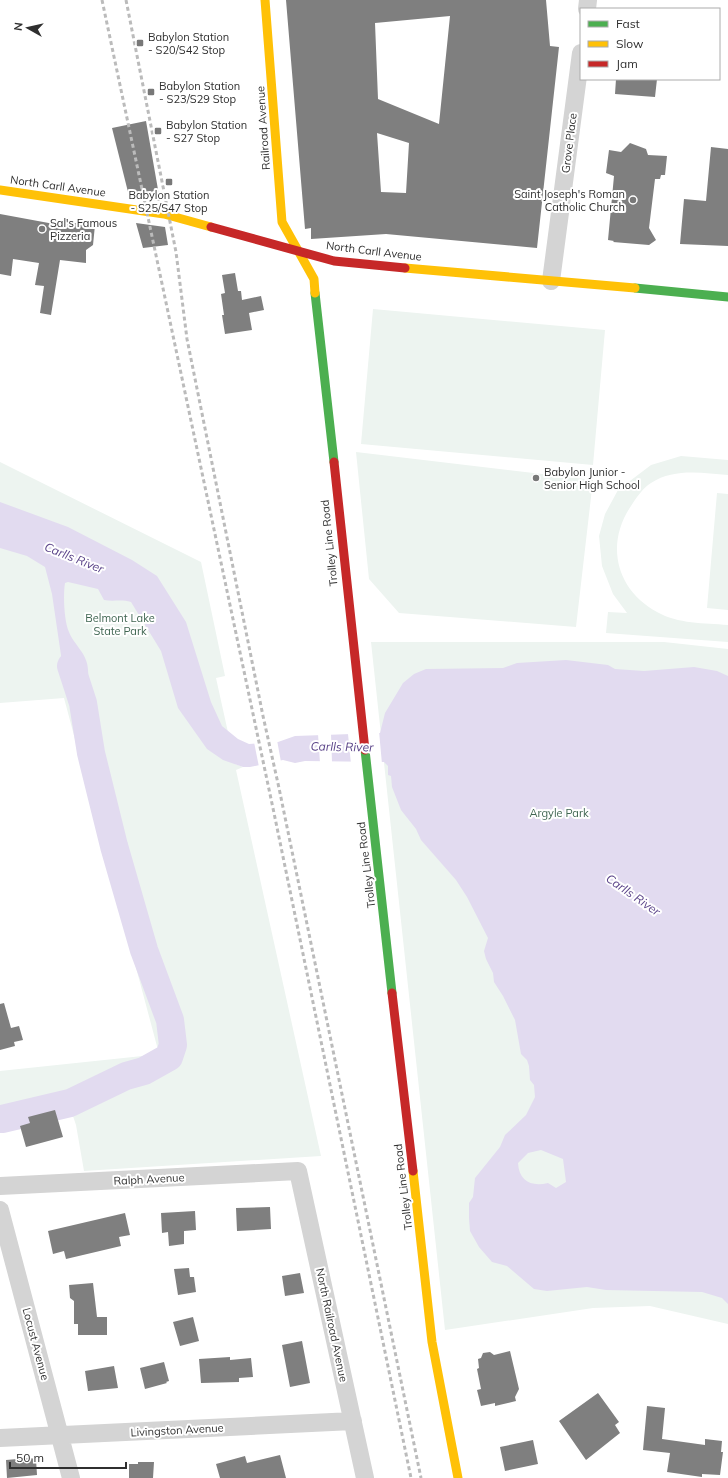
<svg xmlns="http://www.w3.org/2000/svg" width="728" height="1478" viewBox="0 0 728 1478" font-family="Mulish,sans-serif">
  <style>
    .green { fill: #edf4f0 }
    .water { fill: #e2dbf0; fill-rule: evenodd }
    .pier { fill: #fff }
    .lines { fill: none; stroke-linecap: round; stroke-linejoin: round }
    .river { stroke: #e2dbf0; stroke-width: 28 }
    .building { fill: #7f7f7f; fill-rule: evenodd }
    .street { stroke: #d4d4d4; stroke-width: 18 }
    .fast { stroke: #4caf50; stroke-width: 9 }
    .slow { stroke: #ffc107; stroke-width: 9 }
    .jam { stroke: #c62828; stroke-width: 9 }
    .rail { stroke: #bbb; stroke-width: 3; stroke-dasharray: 4 3; stroke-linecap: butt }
    .poi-dot { fill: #787878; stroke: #fff; stroke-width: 1.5 }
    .labels { text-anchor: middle; stroke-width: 4; stroke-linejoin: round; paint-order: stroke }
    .poi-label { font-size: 11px; fill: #2f2f2f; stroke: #fff; text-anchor: start }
    .street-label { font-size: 11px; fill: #2f2f2f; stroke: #fff }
    .park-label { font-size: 11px; fill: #406652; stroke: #fff }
    .water-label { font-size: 12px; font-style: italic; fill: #5b4489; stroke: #fff }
  </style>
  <rect width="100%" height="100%" fill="#fff"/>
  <path class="green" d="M 373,309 L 605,330 L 593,465 L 361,444 Z
    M 356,452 L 593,480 L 576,627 L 399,613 L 369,579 Z
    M 681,456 L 728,460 L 728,475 C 702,473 674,468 651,483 C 643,488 636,498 631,506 C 605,544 616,590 657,612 C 678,624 704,623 728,625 L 728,642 L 606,633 L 608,612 L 627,613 L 613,594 L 602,566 L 599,536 L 605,514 L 618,490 L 651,465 Z
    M 0,462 L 201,562 L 225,676 L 216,678 L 235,764 L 243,767 L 236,770 L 321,1156 L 84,1171 L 76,1125 L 71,1110 L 8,1125 L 0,1120 L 0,1071 L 152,1055 L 158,1050 L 64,698 L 0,703 Z
    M 717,493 L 728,494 L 728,610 L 707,608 Z
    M 371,642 L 664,642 L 728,649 L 728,1324 L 650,1306 L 593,1308 L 445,1330 Z"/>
  <path class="water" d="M 0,502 L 68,527 L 132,560 L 157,576 L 186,622 L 211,702 L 222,726 L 238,739 L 249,744 L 278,742 L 295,736 L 380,733 L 385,713 L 403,683 L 414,674 L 426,669 L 503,668 L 517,663 L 566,660 L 608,665 L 615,669 L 644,671 L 694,667 L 717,671 L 728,676 L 728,1304 L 722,1298 L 702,1292 L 606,1290 L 587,1287 L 547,1291 L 534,1289 L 507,1266 L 492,1262 L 479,1247 L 470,1231 L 469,1218 L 469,1203 L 473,1197 L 475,1178 L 500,1147 L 505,1135 L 526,1115 L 535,1097 L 534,1085 L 530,1080 L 529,1066 L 527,1060 L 521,1054 L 515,1020 L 503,996 L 494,982 L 493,973 L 486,959 L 484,951 L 488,938 L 467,897 L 456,880 L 421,840 L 416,829 L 401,810 L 392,787 L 391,776 L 388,775 L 388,766 L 384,762 L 305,761 L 295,763 L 283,760 L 250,767 L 243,767 L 223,760 L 207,749 L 178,708 L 161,651 L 131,602 C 121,599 114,602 104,600 L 98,589 L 68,582 L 65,583 C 63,595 64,621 69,632 C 74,645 88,654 88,670 C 89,680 85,693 83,703 L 62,662 L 52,594 L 45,567 L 27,556 L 0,548 ZM 541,1150 L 563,1159 L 566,1182 L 556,1188 L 548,1183 C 531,1187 519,1181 518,1163 L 528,1153 Z"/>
  <path class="pier" d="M 379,731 L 382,764 L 351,764 L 348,734 Z
    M 318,734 L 331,734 L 332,762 L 320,763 Z
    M 277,740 L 281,762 L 259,767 L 254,742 Z"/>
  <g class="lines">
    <path class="river" d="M 2,1119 L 70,1103 L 126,1076 L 144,1071 L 169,1057 L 173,1045 L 170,1020 L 144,950 L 114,846 L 91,753 L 83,703 L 71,666"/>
  </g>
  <path class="building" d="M 286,0 L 546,0 L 550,46 L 559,47 L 537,248 L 386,234 L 311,239 L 311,228 L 305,229 ZM 450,16 L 439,124 L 378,99 L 375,23 ZM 377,133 L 409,143 L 406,193 L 381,192 Z
    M 616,79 L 657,79 L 655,97 L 615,94 Z
    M 146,121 L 160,201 L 129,196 L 112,128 Z
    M 630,143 L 646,149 L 648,155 L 667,156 L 665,175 L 661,175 L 660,179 L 655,179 L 649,228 L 656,240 L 649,245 L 613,242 L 614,241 L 608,240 L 614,176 L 606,173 L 609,150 L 621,152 Z
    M 711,147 L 728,149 L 728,246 L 680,244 L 684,199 L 706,201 Z
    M 0,214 L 65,226 L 66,222 L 95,225 L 93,245 L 86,250 L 86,263 L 60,260 L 51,315 L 40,313 L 44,286 L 35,285 L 39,263 L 13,259 L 11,276 L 0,274 Z
    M 136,223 L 165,227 L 168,245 L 143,248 Z
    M 235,273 L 238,291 L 241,291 L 242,300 L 261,296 L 264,310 L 249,313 L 252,330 L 225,334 L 222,315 L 224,315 L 221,294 L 225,293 L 222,275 Z
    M 4,1003 L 11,1028 L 19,1026 L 23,1040 L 14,1042 L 15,1046 L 0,1050 L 0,1004 Z
    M 55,1110 L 63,1137 L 26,1147 L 20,1126 L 30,1123 L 28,1117 Z
    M 270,1207 L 271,1229 L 237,1231 L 236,1208 Z
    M 195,1211 L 196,1230 L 184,1231 L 184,1244 L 169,1246 L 168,1232 L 162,1233 L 161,1213 Z
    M 125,1213 L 130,1235 L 119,1237 L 121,1246 L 66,1259 L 64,1251 L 53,1254 L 48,1231 Z
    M 189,1268 L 190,1277 L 194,1277 L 196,1292 L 178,1295 L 174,1269 Z
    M 300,1273 L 304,1293 L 285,1296 L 282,1276 Z
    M 93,1283 L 97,1317 L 107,1317 L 107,1335 L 78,1335 L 78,1324 L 74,1324 L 74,1301 L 70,1298 L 69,1285 Z
    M 193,1317 L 199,1341 L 180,1346 L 173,1322 Z
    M 302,1341 L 310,1383 L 290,1387 L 282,1345 Z
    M 510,1351 L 519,1389 L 515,1397 L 516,1401 L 495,1406 L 495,1403 L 481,1406 L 477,1390 L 481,1389 L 477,1369 L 479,1368 L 478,1359 L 481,1358 L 483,1353 L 490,1352 L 494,1355 Z
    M 230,1357 L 230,1360 L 251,1358 L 253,1377 L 239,1378 L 239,1382 L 201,1383 L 199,1359 Z
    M 164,1362 L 169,1381 L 166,1382 L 167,1383 L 145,1389 L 140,1368 Z
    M 114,1366 L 118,1388 L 88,1391 L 85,1371 Z
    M 598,1393 L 619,1422 L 615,1425 L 620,1433 L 586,1460 L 559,1421 Z
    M 647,1406 L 665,1408 L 662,1439 L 705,1445 L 705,1439 L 722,1441 L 721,1452 L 723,1452 L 720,1475 L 702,1474 L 702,1477 L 667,1472 L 670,1453 L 643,1450 Z
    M 533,1440 L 538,1464 L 505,1471 L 500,1447 Z
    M 280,1455 L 286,1478 L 220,1478 L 216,1464 L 245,1456 L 247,1463 Z
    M 29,1458 L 36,1459 L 37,1475 L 7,1478 L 6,1460 Z
    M 138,1462 L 154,1462 L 153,1478 L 129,1478 L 129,1464 L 138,1464 Z"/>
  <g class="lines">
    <path class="street" d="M 587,9 L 588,0
      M 551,281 L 581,53
      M 0,1186 L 298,1171 L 365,1478
      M 0,1210 L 71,1478
      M 0,1438 L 353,1421"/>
    <path class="fast" d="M 635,288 L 728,297
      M 315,293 L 334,462
      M 365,750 L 392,993"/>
    <path class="slow" d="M 265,0 L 282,222 L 314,279 L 315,293
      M 0,190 L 164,214 L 211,227
      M 405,268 L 635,288
      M 413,1171 L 432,1342 L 458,1478"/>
    <path class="jam" d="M 211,227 L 334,261 L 405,268
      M 334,462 L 365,750
      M 392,993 L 413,1171"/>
    <path class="rail" d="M 102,0 L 274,813 L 411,1478
      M 126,0 L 176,252 L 187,339 L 263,716 L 279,788 L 421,1478"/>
  </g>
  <g class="poi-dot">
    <rect x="136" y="39" width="8" height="8" rx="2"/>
    <rect x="147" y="88" width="8" height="8" rx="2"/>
    <rect x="154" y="127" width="8" height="8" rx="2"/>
    <rect x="165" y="178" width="8" height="8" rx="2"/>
    <circle cx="633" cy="200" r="4"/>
    <circle cx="42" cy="229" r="4"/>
    <circle cx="536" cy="478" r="4"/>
  </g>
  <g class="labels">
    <g class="poi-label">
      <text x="148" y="41">Babylon Station<tspan x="148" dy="13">- S20/S42 Stop</tspan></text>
      <text x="159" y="90">Babylon Station<tspan x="159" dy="13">- S23/S29 Stop</tspan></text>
      <text x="166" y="129">Babylon Station<tspan x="166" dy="13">- S27 Stop</tspan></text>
      <text x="625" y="198" text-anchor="end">Saint Joseph's Roman<tspan x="625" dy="13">Catholic Church</tspan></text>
      <text x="169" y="199" text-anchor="middle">Babylon Station<tspan x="169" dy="13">- S25/S47 Stop</tspan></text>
      <text x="50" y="227">Sal's Famous<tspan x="50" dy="13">Pizzeria</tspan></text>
      <text x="544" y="476">Babylon Junior -<tspan x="544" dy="13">Senior High School</tspan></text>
    </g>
    <g class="street-label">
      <text transform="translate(263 128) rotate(-94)" y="4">Railroad Avenue</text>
      <text transform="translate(569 143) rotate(-83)" y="4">Grove Place</text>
      <text transform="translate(58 186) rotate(8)" y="4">North Carll Avenue</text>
      <text transform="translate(374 251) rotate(7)" y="4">North Carll Avenue</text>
      <text transform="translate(329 543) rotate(-96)" y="4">Trolley Line Road</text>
      <text transform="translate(366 865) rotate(-97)" y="4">Trolley Line Road</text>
      <text transform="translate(149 1179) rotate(-3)" y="4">Ralph Avenue</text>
      <text transform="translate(403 1187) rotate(-97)" y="4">Trolley Line Road</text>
      <text transform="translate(332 1325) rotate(78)" y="4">North Railroad Avenue</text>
      <text transform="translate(36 1344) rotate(75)" y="4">Locust Avenue</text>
      <text transform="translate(177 1430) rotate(-3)" y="4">Livingston Avenue</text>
    </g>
    <g class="park-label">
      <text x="120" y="622">Belmont Lake<tspan x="120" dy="13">State Park</tspan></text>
      <text x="559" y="817">Argyle Park</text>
    </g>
    <g class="water-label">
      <text transform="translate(74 558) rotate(22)" y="4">Carlls River</text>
      <text transform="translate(342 747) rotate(1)" y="4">Carlls River</text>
      <text transform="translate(633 895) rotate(35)" y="4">Carlls River</text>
    </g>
  </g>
  <rect x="580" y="8" width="140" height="72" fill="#ffffff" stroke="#acacac"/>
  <rect x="588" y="21" width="20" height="6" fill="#4caf50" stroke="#acacac"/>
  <text x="616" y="28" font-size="12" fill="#2f2f2f">Fast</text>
  <rect x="588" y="41" width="20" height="6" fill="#ffc107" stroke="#acacac"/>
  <text x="616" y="48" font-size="12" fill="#2f2f2f">Slow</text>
  <rect x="588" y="61" width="20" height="6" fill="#c62828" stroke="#acacac"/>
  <text x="616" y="68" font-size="12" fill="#2f2f2f">Jam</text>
  <g transform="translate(28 28) rotate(278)" stroke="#ffffff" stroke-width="3" paint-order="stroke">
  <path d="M0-3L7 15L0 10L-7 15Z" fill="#2f2f2f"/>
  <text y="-6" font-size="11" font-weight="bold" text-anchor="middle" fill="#2f2f2f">N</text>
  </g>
  <path d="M10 1462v6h116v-6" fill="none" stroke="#2f2f2f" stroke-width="2"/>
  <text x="16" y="1462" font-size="12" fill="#2f2f2f" stroke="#ffffff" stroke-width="3" paint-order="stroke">50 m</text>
</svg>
